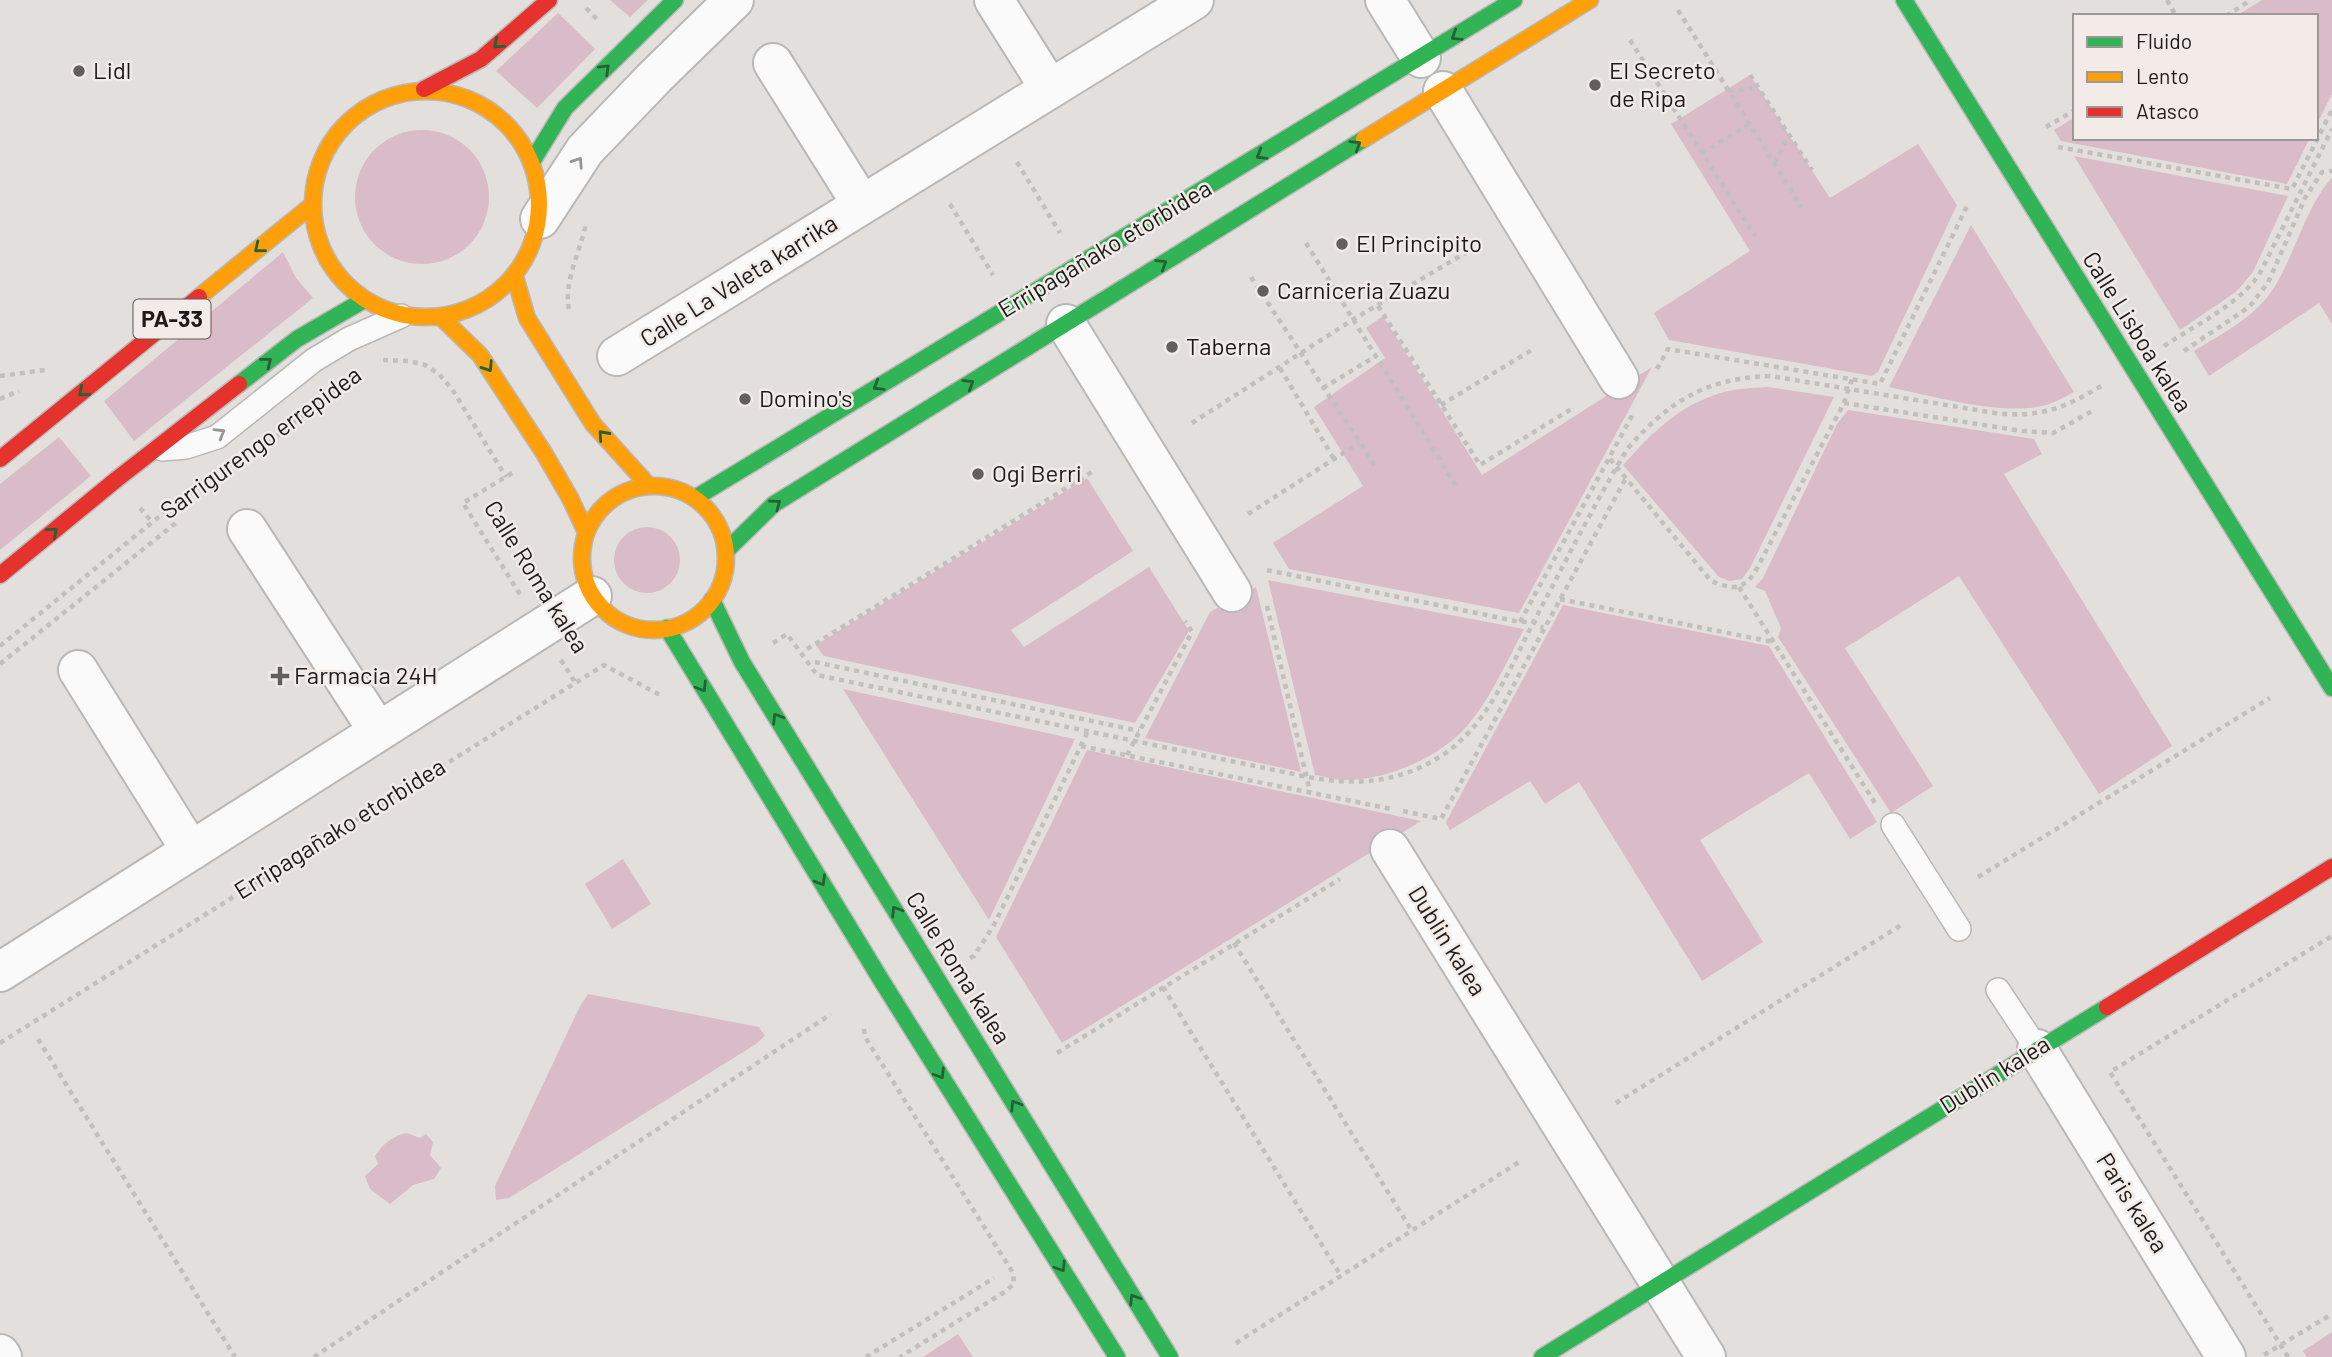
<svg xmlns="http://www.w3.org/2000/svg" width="2332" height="1357" viewBox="0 0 2332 1357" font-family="Barlow,sans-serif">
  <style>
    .green { fill: #dabcc9 }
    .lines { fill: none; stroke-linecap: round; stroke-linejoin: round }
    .lane-casing { stroke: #bab8b6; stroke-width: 26 }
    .street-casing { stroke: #bab8b6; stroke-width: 42 }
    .fast-casing { stroke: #bab8b6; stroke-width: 19 }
    .slow-casing { stroke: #bab8b6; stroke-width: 19 }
    .jam-casing { stroke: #bab8b6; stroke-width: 19 }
    .path { stroke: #c2c0bf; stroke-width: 4.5; stroke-dasharray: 5 5; stroke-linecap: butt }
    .lane { stroke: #fbfafa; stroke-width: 23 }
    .street { stroke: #fbfafa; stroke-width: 38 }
    .fast { stroke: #30b455; stroke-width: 16 }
    .slow { stroke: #ff9f0a; stroke-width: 16 }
    .jam { stroke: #e5322d; stroke-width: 16 }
    .oneway { stroke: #266035 }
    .oneway2 { stroke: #979695 }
    .poi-dot { fill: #62605e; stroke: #f2ebe7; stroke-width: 2.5 }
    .labels { text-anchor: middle; stroke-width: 5; stroke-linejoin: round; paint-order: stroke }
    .shield { fill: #f2ebe7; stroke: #5d5958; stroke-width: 2 }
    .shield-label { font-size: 23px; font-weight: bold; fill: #1d1b1a }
    .poi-label { font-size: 24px; fill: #1d1b1a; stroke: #f2ebe7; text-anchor: start }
    .street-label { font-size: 24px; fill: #1d1b1a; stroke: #f2ebe7 }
  </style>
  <rect width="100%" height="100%" fill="#e2dfdd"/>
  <path class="green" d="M 610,0 L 648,0 L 630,17 Z
    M 2262,0 L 2332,0 L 2332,94 L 2316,126 L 2316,16 L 2236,16 Z
    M 558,13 L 595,49 L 537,108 L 496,71 Z
    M 1750,75 L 1830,198 L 1918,144 L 1957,205 L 1878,372 L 1872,376 L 1669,340 L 1654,313 L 1750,251 L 1671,124 Z
    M 2075,117 L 2075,138 L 2310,138 L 2287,184 L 2061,141 L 2054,130 Z
    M355 197a67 67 0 1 1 134 0a67 67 0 1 1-134 0Z
    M 2074,156 L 2288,196 L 2253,272 L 2236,292 L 2180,330 Z
    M 2332,178 L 2332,324 L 2319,303 L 2209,376 L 2194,351 C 2221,334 2252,319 2271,292 C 2293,261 2306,205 2332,178 Z
    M 1971,225 L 2074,392 C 2066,396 2058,401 2049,404 C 2008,418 1932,396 1889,387 Z
    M 283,252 L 296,278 L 313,298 L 134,441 L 104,401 Z
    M 1383,316 L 1482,475 L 1652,367 L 1519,613 L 1289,569 L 1273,543 L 1363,486 L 1314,407 L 1385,358 L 1366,328 Z
    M 1768,387 L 1834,397 L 1750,568 L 1742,579 L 1730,581 L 1719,577 L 1623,465 C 1654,431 1679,405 1724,392 C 1738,388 1754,388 1768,387 Z
    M 1848,410 L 2034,439 L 2042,454 L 2004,474 L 2172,746 L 2099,794 L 1959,576 L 1845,648 L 1933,786 L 1891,813 L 1778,637 L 1781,628 L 1765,591 L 1755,587 L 1763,578 L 1837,424 Z
    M 59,437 L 91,476 L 0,550 L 0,484 Z
    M 1087,478 L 1133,551 L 1011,630 L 1024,647 L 1149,567 L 1189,631 L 1135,723 L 824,656 L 816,645 Z
    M614 560a33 33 0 1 1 66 0a33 33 0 1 1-66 0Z
    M 1268,580 L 1524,629 C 1507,661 1491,698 1467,726 C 1438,759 1385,781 1342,780 C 1333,780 1324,776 1315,775 Z
    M 1256,587 L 1301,772 L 1145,738 L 1210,612 Z
    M 1563,605 L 1769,646 L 1877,822 L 1850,839 L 1809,773 L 1700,840 L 1763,942 L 1702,981 L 1579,782 L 1545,804 L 1530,781 L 1450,830 L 1446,822 Z
    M 843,689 L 1075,739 L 989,920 Z
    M 1087,750 L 1421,821 L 1062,1043 L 996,937 Z
    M 623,859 L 651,904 L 612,929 L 585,884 Z
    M 588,994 L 759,1027 L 765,1036 L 756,1044 L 509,1198 L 496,1200 L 495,1186 L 580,1006 Z
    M 407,1133 L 420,1138 L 426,1134 L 433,1142 L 430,1155 L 441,1168 L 434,1179 L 413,1185 L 390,1204 L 370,1189 L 365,1176 L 378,1164 L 375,1156 C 384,1143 392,1136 407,1133 Z
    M 2332,1332 L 2332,1357 L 2307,1357 L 2303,1351 Z
    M 958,1334 L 973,1357 L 923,1357 Z"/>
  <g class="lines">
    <g class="lane-casing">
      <path id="lane" d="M 162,449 L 186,447 L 217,437 L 314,360 L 349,339 L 401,316
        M 1893,825 L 1959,929
        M 1998,990 L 2037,1049"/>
    </g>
    <g class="street-casing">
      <path id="street" d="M 994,0 L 1050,89
        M 1385,0 L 1421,58
        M 773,63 L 862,205
        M 1443,91 L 1619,379
        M 540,219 L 585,150 L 655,77 L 734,0
        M 1066,324 L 1232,592
        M 617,356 L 1194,0
        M 247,529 L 378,731
        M 78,670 L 191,851
        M 1390,849 L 1706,1357
        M 0,972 L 592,596
        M 2037,1049 L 2226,1357
        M 0,1354 L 2,1357"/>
    </g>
    <g class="fast-casing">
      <path id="fast" d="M 1904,0 L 2332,688
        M 533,160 L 565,108 L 675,0
        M 239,384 L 297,339 L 364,300
        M 695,498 L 1514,0
        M 726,551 L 774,504 L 1364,139
        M 712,600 L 742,662 L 1170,1357
        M 667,628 L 883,983 L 1117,1357
        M 1542,1357 L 2107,1007"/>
    </g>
    <g class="slow-casing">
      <path id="slow" d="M313 204a113 113 0 1 1 226 0a113 113 0 1 1-226 0Z
        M 1364,139 L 1590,0
        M 515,277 L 527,318 L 593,424 L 649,486
        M 199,297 L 312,205
        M 442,318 L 480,355 L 544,453 L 570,498 L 586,532
        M582 558a72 72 0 1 1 144 0a72 72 0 1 1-144 0Z"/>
    </g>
    <g class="jam-casing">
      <path id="jam" d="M 424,89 L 481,59 L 549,0
        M 0,459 L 199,297
        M 0,575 L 117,479 L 239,384
        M 2107,1007 L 2332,867"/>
    </g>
    <path class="path" d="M 2167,0 L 2176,16
      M 586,8 L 600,22
      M 1678,10 L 1802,208
      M 2226,16 L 2251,0
      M 1630,40 L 1755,236
      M 1750,75 L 1812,170
      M 1729,91 L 1758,88
      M 2046,127 L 2075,110
      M 2058,147 L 2292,189 L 2332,110
      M 1702,153 L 1750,124
      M 1017,162 L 1060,233
      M 1775,163 L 1789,135
      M 950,204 L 993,275
      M 1306,243 L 1456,486
      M 1251,277 L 1377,469
      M 1378,306 L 1480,465 L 1573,408
      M 569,309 C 563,282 581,250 586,223
      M 2164,346 C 2197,324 2235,307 2259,275 L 2332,129
      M 2184,351 L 2249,307 L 2268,283 L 2305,198 L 2322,172 L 2332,171
      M 383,360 L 409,361 L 425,365 L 439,374 L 452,389 L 506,477
      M 1280,368 L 1334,459
      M 1657,369 L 1668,349 L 1880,384 L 1967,206
      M 0,376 L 45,370 L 47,371
      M 1323,388 L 1376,356
      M 0,399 L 19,391
      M 1844,403 L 2022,431 L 2053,433 L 2094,410
      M 1441,405 L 1535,348
      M 1192,423 L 1354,319 L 1472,249
      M 252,451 L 271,441 L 351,377
      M 1610,459 L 1711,581 C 1732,589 1743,592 1756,570 L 1844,403 L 1852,379
      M 512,473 L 463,503 L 521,596
      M 140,508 L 152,522
      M 1248,514 L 1359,443
      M 1267,570 L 1520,622 L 1533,622 L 1543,628
      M 1739,587 L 1875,803
      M 1560,599 L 1773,642
      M 1267,606 L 1310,792
      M 1520,622 L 1633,414
      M 773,643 L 787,634 L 817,675 L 1308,777 C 1356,786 1399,783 1441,756 C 1487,727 1510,668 1534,621 C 1565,563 1594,504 1628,448 C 1669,401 1707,378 1770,376 L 1995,413 C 2037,418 2064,409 2101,386
      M 0,646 L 214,472
      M 807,649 L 1092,472
      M 561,660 L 575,682
      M 815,662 L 1139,731
      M 0,664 L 177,522
      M 1081,746 L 1391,809
      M 1127,755 L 1192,632 L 1185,621
      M 1403,811 L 1441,819 L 1626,478
      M 1978,877 L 2270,698
      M 1234,943 L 1412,1231
      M 970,958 L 974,956 L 994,925 L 1088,731
      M 1163,987 L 1341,1276
      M 864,1029 L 865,1037 L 1013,1273 L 1014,1284 L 1003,1293 L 900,1357
      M 38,1039 L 235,1357
      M 0,1043 L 604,665 L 660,695
      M 1057,1053 L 1340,879
      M 1616,1103 L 1903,924
      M 1236,1343 L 1519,1162
      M 2264,1355 L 2332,1314
      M 314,1357 L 831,1014
      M 866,1357 L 994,1278
      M 2288,1357 L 2110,1072 L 2332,936"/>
    <use href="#lane" class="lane"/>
    <use href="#street" class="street"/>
    <use href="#fast" class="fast"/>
    <use href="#slow" class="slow"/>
    <use href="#jam" class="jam"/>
  </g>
  <defs><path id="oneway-chevron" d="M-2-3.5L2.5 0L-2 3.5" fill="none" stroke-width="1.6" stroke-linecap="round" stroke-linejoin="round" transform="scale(1.75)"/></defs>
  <g class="oneway">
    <use href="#oneway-chevron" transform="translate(1456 36) rotate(148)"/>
    <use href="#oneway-chevron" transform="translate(498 44) rotate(139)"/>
    <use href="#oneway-chevron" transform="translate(605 69) rotate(-44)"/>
    <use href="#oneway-chevron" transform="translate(1356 145) rotate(-32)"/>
    <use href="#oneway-chevron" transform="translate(1261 155) rotate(149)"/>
    <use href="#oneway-chevron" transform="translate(259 248) rotate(141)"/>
    <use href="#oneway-chevron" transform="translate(1162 264) rotate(-32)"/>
    <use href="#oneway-chevron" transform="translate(267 362) rotate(-38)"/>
    <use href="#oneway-chevron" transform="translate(488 367) rotate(57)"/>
    <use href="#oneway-chevron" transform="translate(969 384) rotate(-32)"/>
    <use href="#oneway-chevron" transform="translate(878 386) rotate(149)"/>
    <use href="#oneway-chevron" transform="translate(83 392) rotate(140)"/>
    <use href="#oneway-chevron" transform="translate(603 435) rotate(-132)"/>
    <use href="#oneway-chevron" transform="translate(776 504) rotate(-37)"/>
    <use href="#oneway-chevron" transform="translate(53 532) rotate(-40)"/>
    <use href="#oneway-chevron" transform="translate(702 687) rotate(58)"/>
    <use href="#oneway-chevron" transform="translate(777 718) rotate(-122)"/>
    <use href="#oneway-chevron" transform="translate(821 881) rotate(59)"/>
    <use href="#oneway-chevron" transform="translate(896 911) rotate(-122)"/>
    <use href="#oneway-chevron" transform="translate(940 1074) rotate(58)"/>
    <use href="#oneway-chevron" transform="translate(1015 1105) rotate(-122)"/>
    <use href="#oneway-chevron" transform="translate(1061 1267) rotate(58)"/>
    <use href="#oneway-chevron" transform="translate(1134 1299) rotate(-122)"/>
  </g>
  <g class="oneway2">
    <use href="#oneway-chevron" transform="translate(578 162) rotate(-57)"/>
    <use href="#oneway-chevron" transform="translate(220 433) rotate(-31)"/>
  </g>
  <g class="poi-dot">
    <circle cx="79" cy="71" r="7"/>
    <circle cx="1595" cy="85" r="7"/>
    <circle cx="1342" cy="244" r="7"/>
    <circle cx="1263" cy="291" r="7"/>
    <circle cx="1172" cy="347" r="7"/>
    <circle cx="745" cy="399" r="7"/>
    <circle cx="978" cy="474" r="7"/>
    <path d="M276.5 665.5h7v7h7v7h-7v7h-7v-7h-7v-7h7z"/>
  </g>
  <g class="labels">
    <rect class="shield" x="133.5" y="299.5" width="77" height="39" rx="5"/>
    <g class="shield-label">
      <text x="172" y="327">PA-33</text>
    </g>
    <g class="poi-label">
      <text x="93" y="79">Lidl</text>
      <text x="1609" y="79">El Secreto<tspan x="1609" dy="28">de Ripa</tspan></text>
      <text x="1356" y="252">El Principito</text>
      <text x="1277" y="299">Carniceria Zuazu</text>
      <text x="1186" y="355">Taberna</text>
      <text x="759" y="407">Domino's</text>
      <text x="992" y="482">Ogi Berri</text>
      <text x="294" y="684">Farmacia 24H</text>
    </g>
    <g class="street-label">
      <text transform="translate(1105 249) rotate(-31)" y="8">Erripagañako etorbidea</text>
      <text transform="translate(739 281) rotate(-32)" y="8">Calle La Valeta karrika</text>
      <text transform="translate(2137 332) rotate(58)" y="8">Calle Lisboa kalea</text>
      <text transform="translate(261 443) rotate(-36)" y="8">Sarrigurengo errepidea</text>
      <text transform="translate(536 577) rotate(58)" y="8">Calle Roma kalea</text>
      <text transform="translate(340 829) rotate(-32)" y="8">Erripagañako etorbidea</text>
      <text transform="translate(1447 941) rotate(58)" y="8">Dublin kalea</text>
      <text transform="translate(958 968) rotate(58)" y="8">Calle Roma kalea</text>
      <text transform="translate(1995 1075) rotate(-32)" y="8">Dublin kalea</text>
      <text transform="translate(2132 1203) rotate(58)" y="8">Paris kalea</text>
    </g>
  </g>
  <rect x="2073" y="14" width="245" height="126" fill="#f2ebe7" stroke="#9d9895" stroke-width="2"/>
  <rect x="2087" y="37" width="35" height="10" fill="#30b455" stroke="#9d9895" stroke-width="2"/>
  <text x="2136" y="49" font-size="21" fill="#1d1b1a">Fluido</text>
  <rect x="2087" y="72" width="35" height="10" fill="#ff9f0a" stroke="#9d9895" stroke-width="2"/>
  <text x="2136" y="84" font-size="21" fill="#1d1b1a">Lento</text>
  <rect x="2087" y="107" width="35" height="10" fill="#e5322d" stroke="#9d9895" stroke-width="2"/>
  <text x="2136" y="119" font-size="21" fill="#1d1b1a">Atasco</text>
</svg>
